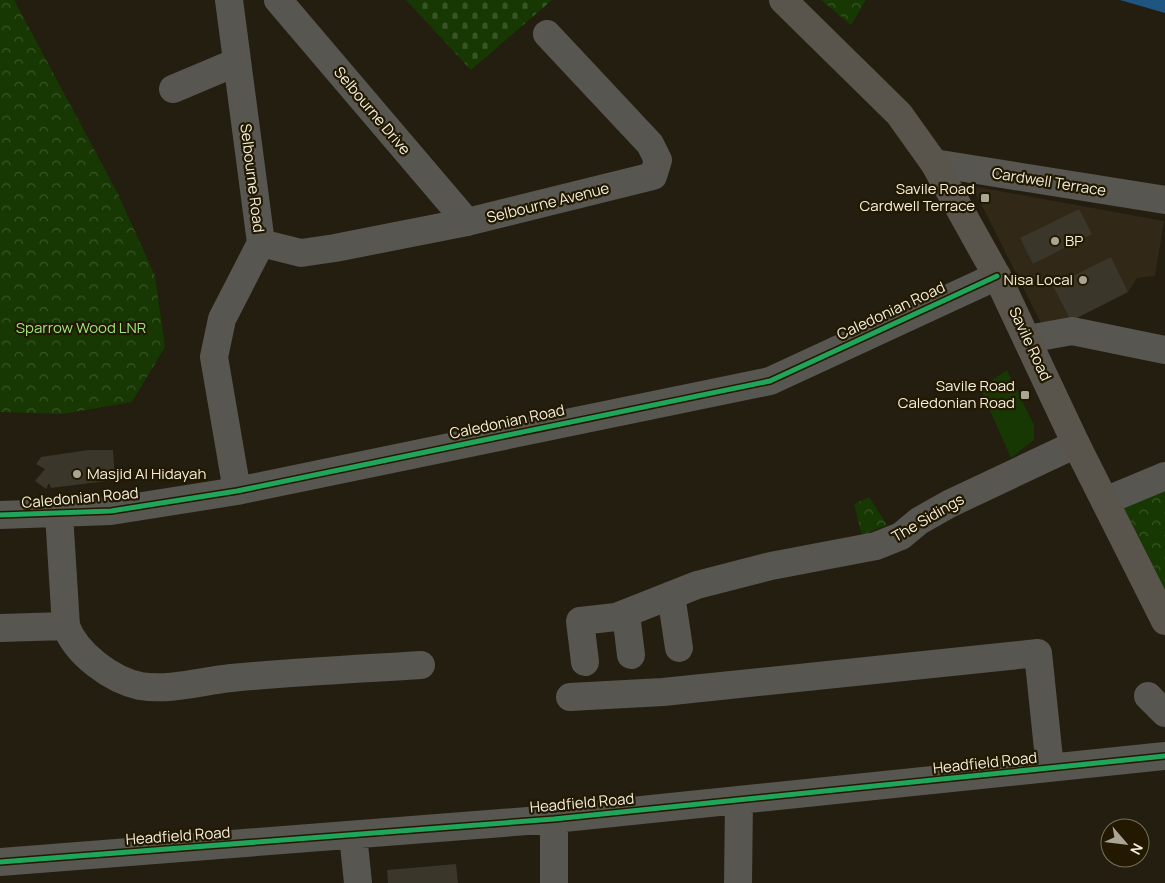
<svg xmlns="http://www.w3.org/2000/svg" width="1165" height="883" viewBox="0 0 1165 883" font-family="Manrope,sans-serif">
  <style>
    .commercial { fill: #312818 }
    .grass { fill: #173802 }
    .forest { fill: url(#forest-crowns) }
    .cemetery { fill: url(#cemetery-stones) }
    .water { fill: #1f5681 }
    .building { fill: #3a362a }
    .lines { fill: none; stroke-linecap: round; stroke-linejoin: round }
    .minor { stroke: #585650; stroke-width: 28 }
    .major { stroke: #59554c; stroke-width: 28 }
    .cycleway-casing { stroke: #221900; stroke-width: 8 }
    .cycleway { stroke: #20a55d; stroke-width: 5 }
    .poi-dot { fill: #aba596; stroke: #221900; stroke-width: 2 }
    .labels { text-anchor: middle; stroke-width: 4.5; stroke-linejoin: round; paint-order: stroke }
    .street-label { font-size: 15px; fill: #f4eede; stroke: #221900 }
    .poi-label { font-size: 15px; fill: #f4eede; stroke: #221900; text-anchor: end }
    .park-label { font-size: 15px; fill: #9ce67f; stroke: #221900 }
  </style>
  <defs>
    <pattern id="forest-crowns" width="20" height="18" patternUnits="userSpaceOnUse" patternTransform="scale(1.25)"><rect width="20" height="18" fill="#173802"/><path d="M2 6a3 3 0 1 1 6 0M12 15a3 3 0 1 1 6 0" fill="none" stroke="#395526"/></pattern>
    <pattern id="cemetery-stones" width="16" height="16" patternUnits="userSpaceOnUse" patternTransform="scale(1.25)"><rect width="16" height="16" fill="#173802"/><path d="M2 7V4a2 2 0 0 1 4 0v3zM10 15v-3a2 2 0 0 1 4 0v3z" fill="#395526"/></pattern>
  </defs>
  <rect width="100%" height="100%" fill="#231e0f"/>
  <path class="commercial" d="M 972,186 L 1164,221 L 1155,276 L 1137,278 L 1128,292 L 1071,321 L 1043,327 Z"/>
  <path class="grass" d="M 1007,370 L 1034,425 L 1034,440 L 1011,458 L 980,388 Z"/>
  <path class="forest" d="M 0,0 L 14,0 L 118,194 L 155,276 L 165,347 L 132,402 L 62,414 L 0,412 Z
    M 821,0 L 866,0 L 851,25 Z
    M 1165,482 L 1165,607 L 1110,505 Z
    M 869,497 L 887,525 L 862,535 L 854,504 Z"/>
  <path class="cemetery" d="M 406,0 L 552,0 L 471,70 Z"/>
  <path class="water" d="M 1120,0 L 1165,0 L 1165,13 Z"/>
  <path class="building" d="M 1079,209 L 1092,234 L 1033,264 L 1020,238 Z
    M 1111,257 L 1128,292 L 1071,321 L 1053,286 Z
    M 88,450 L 113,450 L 115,480 L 51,488 L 49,483 L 46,489 L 35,481 L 45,469 L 36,464 L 41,457 Z
    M 456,864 L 458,883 L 388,883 L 387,870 Z"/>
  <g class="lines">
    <path class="minor" d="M 229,0 L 261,243 L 222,319 L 214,357 L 237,491
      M 278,0 L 467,222
      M 173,89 L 237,62
      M 934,163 L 1165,200
      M 261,243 L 301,253 L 335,248 L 467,222 L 653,176 L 658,160 L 650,144 L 547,34
      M 1028,339 L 1072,331 L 1165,350
      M 1105,501 L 1165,476
      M 59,514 L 66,626 C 76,654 112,680 140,686 C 169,691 202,681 231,678 C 294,672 357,669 421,665
      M 0,515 L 111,511 L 237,491 L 770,381 L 997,276
      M 671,595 L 679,648
      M 626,614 L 631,655
      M 0,628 L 66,626
      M 585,662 L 580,621 L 616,617 L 697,585 L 771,566 L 876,546 L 901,536 L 919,521 L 949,504 L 1076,444
      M 1148,696 L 1165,713
      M 570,697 L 663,692 L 1038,653 L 1050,768
      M 353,835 L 358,883
      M 0,862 L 554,819 L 1165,756
      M 554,883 L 554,819
      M 738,883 L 739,801"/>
    <path class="major" d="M 783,0 L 899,114 L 934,163 L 997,276 L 1076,444 L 1165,621"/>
    <g class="cycleway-casing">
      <path id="cycleway" d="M 0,515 L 111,511 L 237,491 L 770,381 L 997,276
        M 0,862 L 554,819 L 1165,756"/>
    </g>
    <use href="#cycleway" class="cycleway"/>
  </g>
  <g class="poi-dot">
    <rect x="980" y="193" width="10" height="10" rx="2.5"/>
    <circle cx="1055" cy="241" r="5"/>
    <circle cx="1083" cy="280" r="5"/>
    <rect x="1020" y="390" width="10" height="10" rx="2.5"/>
    <circle cx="77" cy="474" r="5"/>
  </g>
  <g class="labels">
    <g class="street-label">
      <text transform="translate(372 111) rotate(50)" y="5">Selbourne Drive</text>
      <text transform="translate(252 178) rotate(83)" y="5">Selbourne Road</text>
      <text transform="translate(1049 182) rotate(9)" y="5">Cardwell Terrace</text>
      <text transform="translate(548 203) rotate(-14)" y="5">Selbourne Avenue</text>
      <text transform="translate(891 311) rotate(-25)" y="5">Caledonian Road</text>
      <text transform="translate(1030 344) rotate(65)" y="5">Savile Road</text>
      <text transform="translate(507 422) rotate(-12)" y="5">Caledonian Road</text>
      <text transform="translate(80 498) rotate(-5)" y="5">Caledonian Road</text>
      <text transform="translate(928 518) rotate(-30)" y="5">The Sidings</text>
      <text transform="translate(985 763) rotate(-6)" y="5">Headfield Road</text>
      <text transform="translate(582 803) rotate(-5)" y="5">Headfield Road</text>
      <text transform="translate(178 836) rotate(-4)" y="5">Headfield Road</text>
    </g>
    <g class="poi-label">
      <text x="975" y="194">Savile Road<tspan x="975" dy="17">Cardwell Terrace</tspan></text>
      <text x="1065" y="246" text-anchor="start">BP</text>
      <text x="1073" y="285">Nisa Local</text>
      <text x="1015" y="391">Savile Road<tspan x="1015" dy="17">Caledonian Road</tspan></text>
      <text x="87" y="479" text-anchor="start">Masjid Al Hidayah</text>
    </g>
    <g class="park-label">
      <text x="81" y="333">Sparrow Wood LNR</text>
    </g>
  </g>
  <g transform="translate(1125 843) rotate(118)"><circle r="24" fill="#221900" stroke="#766e59"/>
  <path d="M0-4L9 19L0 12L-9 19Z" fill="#aba596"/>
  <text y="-8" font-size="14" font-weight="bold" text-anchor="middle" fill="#f4eede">N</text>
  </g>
</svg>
